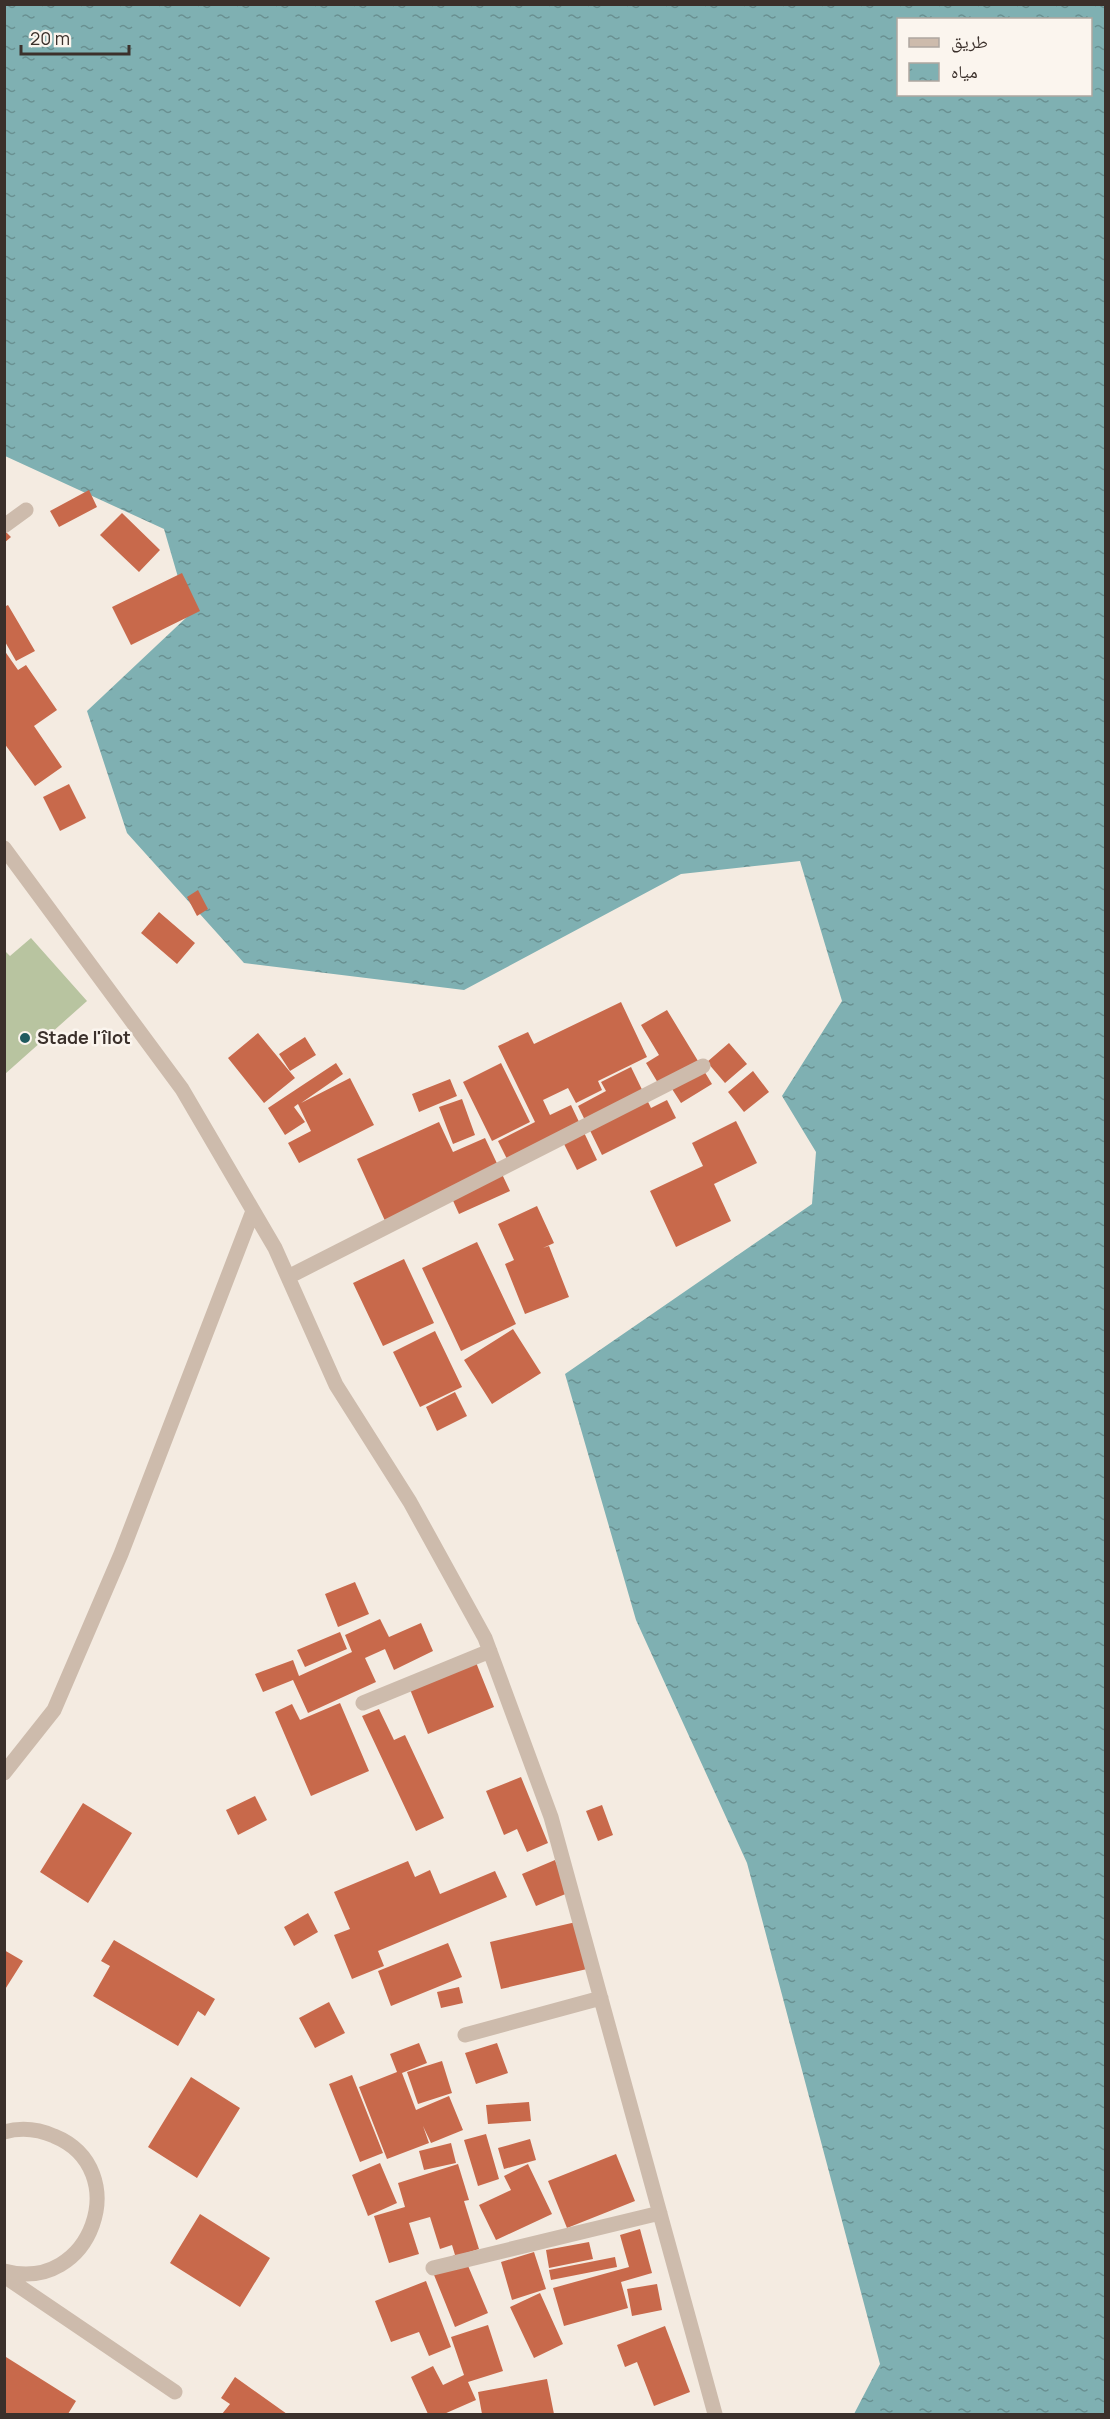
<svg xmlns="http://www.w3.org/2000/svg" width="1110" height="2419" viewBox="0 0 1110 2419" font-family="Manrope,'Noto Naskh Arabic',sans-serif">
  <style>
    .garden { fill: #b8c4a0 }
    .water { fill: url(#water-ripples); fill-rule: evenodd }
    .building { fill: #c8694b }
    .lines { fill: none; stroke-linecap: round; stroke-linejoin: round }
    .minor { stroke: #cdbbac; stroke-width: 15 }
    .poi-dot { fill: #1f5a5e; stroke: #fbf5ee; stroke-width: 2 }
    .labels { text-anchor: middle; stroke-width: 5; stroke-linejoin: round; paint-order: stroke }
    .poi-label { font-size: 18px; font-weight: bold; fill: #3b302b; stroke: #fbf5ee; text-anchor: start }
  </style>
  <defs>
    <pattern id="water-ripples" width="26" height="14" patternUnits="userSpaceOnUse" patternTransform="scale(1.5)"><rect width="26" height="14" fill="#7fb0b2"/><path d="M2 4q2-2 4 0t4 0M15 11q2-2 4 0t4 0" fill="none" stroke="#699091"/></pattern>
  </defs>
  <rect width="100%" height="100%" fill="#f4ebe1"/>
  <path class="garden" d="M 31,938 L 87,1001 L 5,1074 L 5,951 L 10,956 Z"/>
  <path class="water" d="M 5,5 L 1105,5 L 1105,2414 L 854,2414 L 880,2364 L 747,1863 L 636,1620 L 565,1374 L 812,1204 L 816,1152 L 782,1096 L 842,1001 L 800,861 L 681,874 L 464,990 L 244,963 L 127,833 L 87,711 L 189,615 L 164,529 L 5,456 ZM 898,20 L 1090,20 L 1090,94 L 898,94 Z"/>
  <path class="building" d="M 89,490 L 97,507 L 59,527 L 50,511 Z
    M 122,513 L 160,550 L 139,572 L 100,535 Z
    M 4,530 L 11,537 L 4,543 Z
    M 182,573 L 200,611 L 131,645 L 112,607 Z
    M 8,605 L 35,651 L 16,661 L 4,640 L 4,607 Z
    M 4,650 L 18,670 L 26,665 L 57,710 L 34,726 L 62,767 L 35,786 L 4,743 Z
    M 69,784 L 86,818 L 60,831 L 43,797 Z
    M 198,890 L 208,909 L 197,916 L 187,897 Z
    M 159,912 L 195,943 L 177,964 L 141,933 Z
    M 621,1002 L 647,1057 L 598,1081 L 602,1090 L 576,1103 L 568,1088 L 543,1100 L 550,1115 L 571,1105 L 597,1160 L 577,1170 L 564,1144 L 512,1169 L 498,1141 L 535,1122 L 498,1046 L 528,1032 L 534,1044 Z
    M 667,1010 L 712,1084 L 681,1103 L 665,1078 L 658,1083 L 646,1063 L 659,1055 L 641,1025 Z
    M 258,1033 L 295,1078 L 264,1103 L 228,1058 Z
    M 305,1037 L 316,1055 L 290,1071 L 279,1054 Z
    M 729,1043 L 747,1064 L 725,1083 L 707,1062 Z
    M 336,1063 L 343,1074 L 301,1103 L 350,1078 L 374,1125 L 299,1163 L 288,1143 L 311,1131 L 298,1104 L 294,1107 L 305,1122 L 285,1135 L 268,1108 Z
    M 501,1063 L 530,1122 L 492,1141 L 463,1082 Z
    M 631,1067 L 651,1108 L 667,1100 L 676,1118 L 602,1155 L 578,1106 L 606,1091 L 601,1082 Z
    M 753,1071 L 769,1092 L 744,1112 L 728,1092 Z
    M 450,1079 L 457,1096 L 419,1112 L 412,1094 Z
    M 462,1099 L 475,1135 L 453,1144 L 439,1107 Z
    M 736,1121 L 757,1163 L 714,1184 L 731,1221 L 676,1247 L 650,1191 L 703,1166 L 692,1143 Z
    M 439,1122 L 453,1152 L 485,1138 L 510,1191 L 459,1214 L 450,1194 L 386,1223 L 357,1159 Z
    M 537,1206 L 554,1243 L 543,1248 L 549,1246 L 569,1297 L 525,1314 L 505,1264 L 514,1260 L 498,1224 Z
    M 477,1242 L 516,1324 L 461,1351 L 422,1268 Z
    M 404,1259 L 434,1323 L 383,1346 L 353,1283 Z
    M 513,1329 L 541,1373 L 492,1404 L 464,1360 Z
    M 435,1331 L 462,1387 L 420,1407 L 393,1352 Z
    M 455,1392 L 467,1416 L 437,1431 L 426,1407 Z
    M 355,1582 L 369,1614 L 338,1627 L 325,1594 Z
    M 380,1619 L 389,1637 L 421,1623 L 433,1651 L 394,1670 L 385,1649 L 365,1658 L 376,1682 L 308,1713 L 293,1680 L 263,1692 L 255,1674 L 293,1660 L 299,1676 L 352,1652 L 345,1635 Z
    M 340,1632 L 347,1649 L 305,1667 L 297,1650 Z
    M 473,1655 L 494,1707 L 428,1734 L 407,1682 Z
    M 340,1703 L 369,1771 L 311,1796 L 275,1712 L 292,1704 L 300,1720 Z
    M 379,1709 L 394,1740 L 405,1735 L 444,1818 L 416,1831 L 362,1716 Z
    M 521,1777 L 548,1843 L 527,1852 L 517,1829 L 504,1835 L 486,1791 Z
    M 255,1796 L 267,1820 L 238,1835 L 226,1810 Z
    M 83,1803 L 132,1833 L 88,1903 L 40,1872 Z
    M 602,1805 L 613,1835 L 598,1841 L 586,1811 Z
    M 555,1860 L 568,1893 L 536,1906 L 522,1874 Z
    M 408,1861 L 415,1877 L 430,1870 L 440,1894 L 495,1871 L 507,1897 L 378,1951 L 384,1966 L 352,1979 L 334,1935 L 350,1929 L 334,1892 Z
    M 308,1913 L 318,1932 L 294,1946 L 284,1927 Z
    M 576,1922 L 587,1969 L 501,1989 L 490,1942 Z
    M 114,1940 L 215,1999 L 205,2016 L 198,2011 L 178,2046 L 93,1996 L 110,1966 L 101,1961 Z
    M 448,1943 L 462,1977 L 391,2006 L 378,1971 Z
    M 4,1950 L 23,1961 L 4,1991 Z
    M 459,1987 L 463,2003 L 441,2008 L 437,1992 Z
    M 329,2002 L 345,2033 L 315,2048 L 299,2018 Z
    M 419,2043 L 427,2063 L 402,2073 L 416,2110 L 449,2096 L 463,2130 L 431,2143 L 423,2126 L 429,2143 L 387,2159 L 359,2087 L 397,2072 L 390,2054 Z
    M 497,2043 L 508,2073 L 476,2084 L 465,2053 Z
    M 442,2061 L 452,2093 L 418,2104 L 407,2072 Z
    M 352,2075 L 383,2153 L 360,2162 L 329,2084 Z
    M 191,2077 L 240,2108 L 197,2178 L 148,2147 Z
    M 529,2102 L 531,2121 L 488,2124 L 486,2105 Z
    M 486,2134 L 499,2179 L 478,2186 L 464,2140 Z
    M 530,2139 L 536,2160 L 504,2169 L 498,2148 Z
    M 451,2143 L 456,2163 L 424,2170 L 419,2151 Z
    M 616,2154 L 635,2201 L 567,2228 L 548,2181 Z
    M 380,2163 L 397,2203 L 368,2216 L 352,2175 Z
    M 458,2164 L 469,2200 L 464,2201 L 479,2249 L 463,2254 L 488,2313 L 455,2327 L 430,2265 L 455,2255 L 452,2245 L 440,2249 L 430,2217 L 409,2223 L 419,2254 L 389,2263 L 374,2216 L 405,2207 L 398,2183 Z
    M 528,2164 L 552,2214 L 496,2240 L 479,2205 L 511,2190 L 504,2176 Z
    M 200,2214 L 270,2258 L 240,2307 L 170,2263 Z
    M 640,2229 L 652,2273 L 621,2282 L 628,2308 L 564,2326 L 553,2288 L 629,2267 L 620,2235 Z
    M 589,2242 L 593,2259 L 549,2268 L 546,2250 Z
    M 534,2252 L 546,2289 L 512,2300 L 501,2262 Z
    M 615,2257 L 617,2267 L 551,2280 L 549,2270 Z
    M 426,2281 L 451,2347 L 429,2356 L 419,2332 L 391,2342 L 375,2301 Z
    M 657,2284 L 662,2310 L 632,2316 L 627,2289 Z
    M 540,2293 L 563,2344 L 534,2358 L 510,2307 Z
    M 488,2325 L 503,2371 L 468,2382 L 476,2400 L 444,2414 L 428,2414 L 411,2377 L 433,2366 L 443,2385 L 464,2375 L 451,2337 Z
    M 665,2326 L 690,2392 L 654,2406 L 637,2362 L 625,2367 L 617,2345 Z
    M 6,2357 L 76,2401 L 68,2414 L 4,2414 Z
    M 235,2377 L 287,2414 L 222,2414 L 230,2404 L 221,2398 Z
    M 547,2379 L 554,2414 L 482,2414 L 478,2392 Z"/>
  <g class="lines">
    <path class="minor" d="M 4,526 L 26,510
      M 4,848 L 182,1089 L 275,1248 L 336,1385 L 410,1502 L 485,1638 L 551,1817 L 715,2414
      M 288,1277 L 703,1066
      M 363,1703 L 490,1651
      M 4,1773 L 54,1710 L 121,1554 L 253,1211
      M 465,2035 L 601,1998
      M 4,2132 C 22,2127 38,2129 54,2136 C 135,2169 92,2295 4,2271
      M 433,2268 L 660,2213
      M 4,2276 L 175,2392"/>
  </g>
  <circle class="poi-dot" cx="25" cy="1038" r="6"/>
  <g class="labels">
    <g class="poi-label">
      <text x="37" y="1044">Stade l'îlot</text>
    </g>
  </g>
  <rect width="1110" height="2419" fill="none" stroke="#3b302b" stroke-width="12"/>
  <rect x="897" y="18" width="195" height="78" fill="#fbf5ee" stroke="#aea6a0" stroke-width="1.5"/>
  <rect x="909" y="38" width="30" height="9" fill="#cdbbac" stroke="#aea6a0" stroke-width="1.5"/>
  <text x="951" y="48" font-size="18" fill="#3b302b">طريق</text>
  <rect x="909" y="63" width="30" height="18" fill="url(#water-ripples)" stroke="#aea6a0" stroke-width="1.5"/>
  <text x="951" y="78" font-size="18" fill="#3b302b">مياه</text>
  <path d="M21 45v9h108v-9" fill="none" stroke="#3b302b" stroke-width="3"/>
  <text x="30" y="45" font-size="18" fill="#3b302b" stroke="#fbf5ee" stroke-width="4.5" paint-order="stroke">20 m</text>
</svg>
